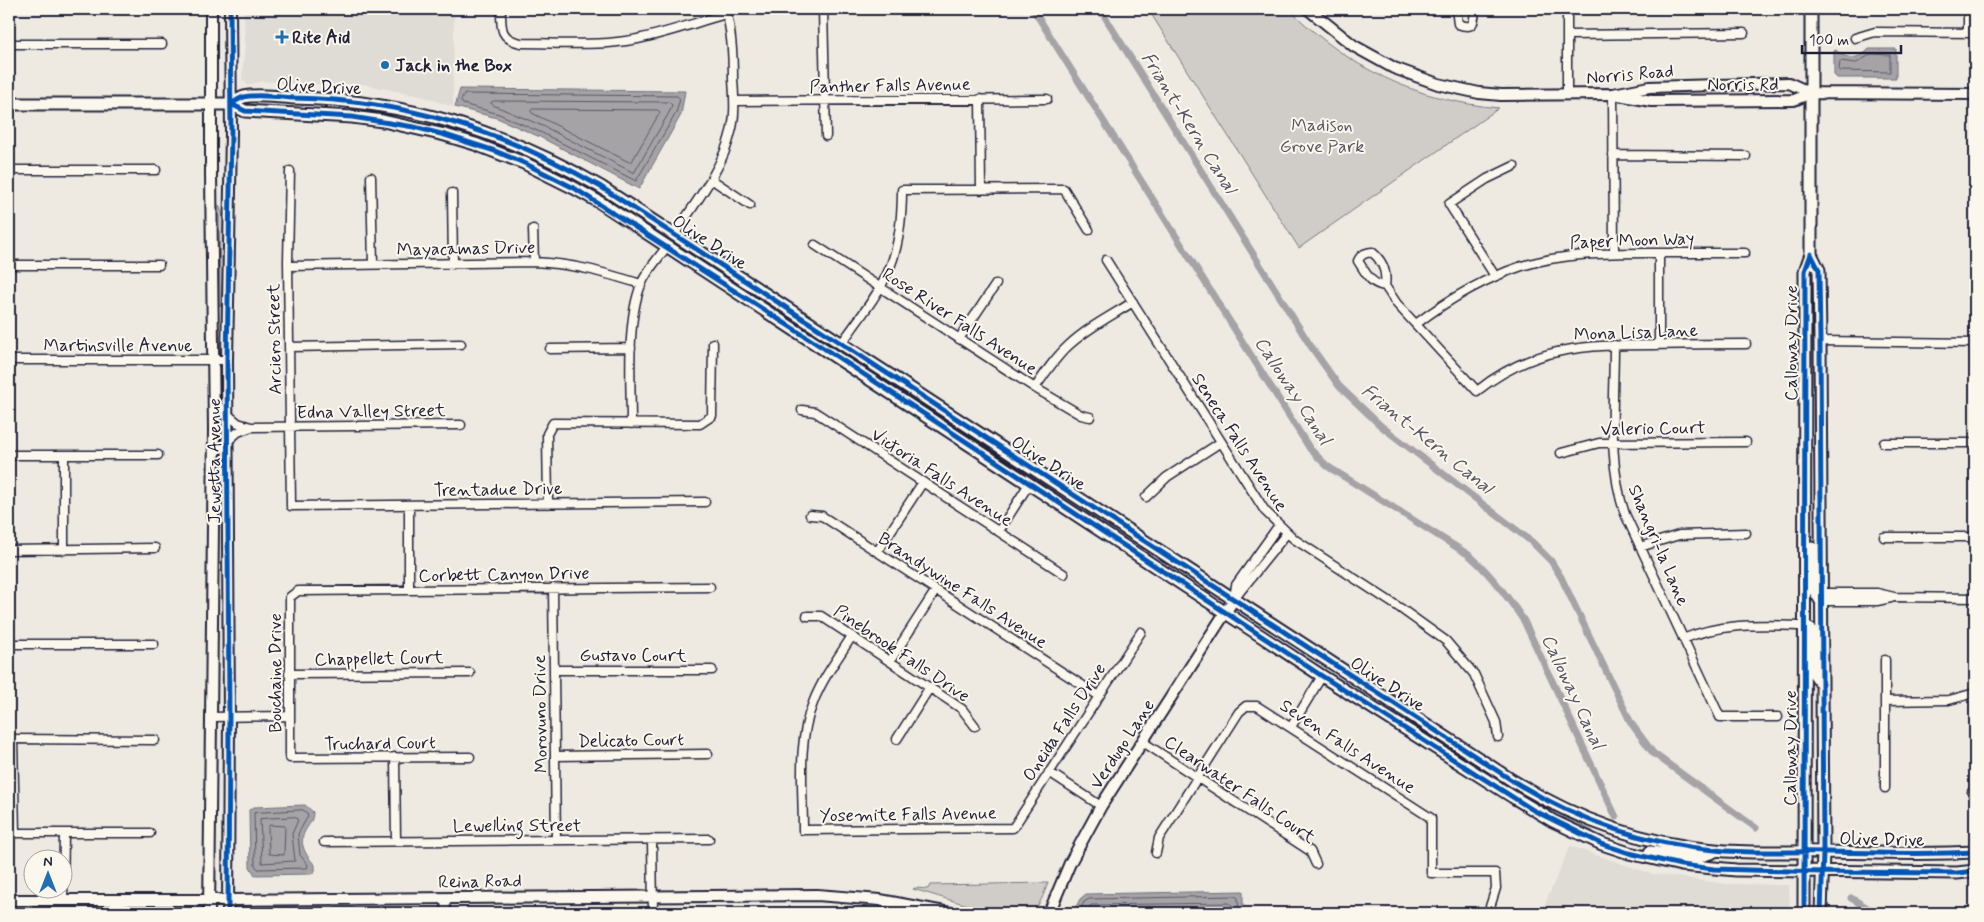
<svg xmlns="http://www.w3.org/2000/svg" width="1984" height="922" viewBox="0 0 1984 922" font-family="Mynerve,sans-serif">
  <style>
    .built { fill: #dfdbd5 }
    .green { fill: #d0cdc9; stroke: #797882 }
    .water { fill: #a6a3a7; stroke: #716f7c }
    .lines { fill: none; stroke-linecap: round; stroke-linejoin: round }
    .shore { stroke: #575666; stroke-width: 1 }
    .canal { stroke: #a6a3a7; stroke-width: 7 }
    .minor-casing { stroke: #22223b; stroke-width: 11 }
    .tertiary-casing { stroke: #22223b; stroke-width: 14 }
    .secondary-casing { stroke: #22223b; stroke-width: 15 }
    .minor { stroke: #fbf7ec; stroke-width: 8 }
    .tertiary { stroke: #fbf7ec; stroke-width: 10 }
    .secondary { stroke: #fbf7ec; stroke-width: 11 }
    .cycleway-casing { stroke: #fbf7ec; stroke-width: 8 }
    .cycleway { stroke: #0057b8; stroke-width: 5 }
    .poi-dot { fill: #1f6fb2; stroke: #fbf7ec; stroke-width: 2 }
    .labels { text-anchor: middle; stroke-width: 4; stroke-linejoin: round; paint-order: stroke }
    .poi-label { font-size: 18px; font-weight: bold; fill: #22223b; stroke: #fbf7ec; text-anchor: start }
    .street-label { font-size: 18px; fill: #22223b; stroke: #fbf7ec }
    .park-label { font-size: 18px; fill: #565566; stroke: #fbf7ec }
    .water-label { font-size: 19px; font-style: italic; fill: #575666; stroke: #fbf7ec }
  </style>
  <rect width="100%" height="100%" fill="#eeeae2"/>
  <filter id="ink" filterUnits="userSpaceOnUse"><feTurbulence type="fractalNoise" baseFrequency=".02" numOctaves="2"/><feDisplacementMap in="SourceGraphic" scale="10" xChannelSelector="R" yChannelSelector="G"/><feConvolveMatrix kernelMatrix="1 2 1 2 8 2 1 2 1" color-interpolation-filters="sRGB"/></filter>
  <g filter="url(#ink)">
    <path class="built" d="M 244,9 L 454,9 L 453,107 L 425,97 L 362,84 L 298,84 L 262,81 L 248,85 L 242,79 L 245,44 Z
      M 1570,846 L 1649,873 L 1726,884 L 1789,885 L 1790,913 L 1541,913 Z"/>
    <path class="green" d="M 1148,9 L 1289,9 C 1348,68 1415,100 1499,108 L 1299,248 Z
      M 219,205 L 224,219 L 222,299 L 220,307 Z
      M 1008,459 L 1036,477 L 1034,479 L 1006,461 Z
      M 1087,512 L 1098,517 L 1152,552 L 1135,546 L 1086,514 Z
      M 1383,705 L 1390,708 L 1540,805 L 1593,831 L 1592,834 C 1517,801 1450,750 1381,707 Z
      M 1048,883 C 1044,893 1040,907 1031,912 C 1014,922 935,895 913,889 L 915,888 L 928,889 L 930,885 Z"/>
    <path class="water" d="M 1869,49 L 1896,49 L 1896,78 L 1837,78 L 1834,75 L 1834,51 L 1836,50 C 1846,60 1859,60 1869,49 Z
      M 460,89 L 685,91 L 681,115 L 639,189 L 540,137 L 497,118 L 455,107 Z
      M 305,805 L 313,812 C 313,821 309,824 305,831 C 298,843 306,856 315,865 L 315,871 L 311,874 L 255,875 L 250,867 L 249,810 L 254,807 Z
      M 1243,891 L 1243,913 L 1073,913 L 1080,899 L 1086,894 Z"/>
    <g class="lines">
      <path class="shore" d="M 1872,54 L 1890,55 L 1890,72 L 1839,71 L 1840,61 L 1856,63 Z
        M 465,94 L 677,96 L 680,99 L 676,113 L 636,181 L 542,133 L 499,114 L 463,104 L 461,101 Z
        M 494,101 L 669,102 L 672,105 L 670,111 L 634,173 L 545,127 L 493,105 L 491,103 Z
        M 533,109 L 658,110 L 660,112 L 631,163 L 532,113 L 531,111 Z
        M 303,810 L 307,813 L 308,816 L 298,834 L 300,855 L 308,865 L 307,868 L 258,869 L 255,865 L 254,813 Z
        M 295,817 L 298,820 L 292,834 L 295,861 L 262,863 L 260,819 Z
        M 270,825 L 285,826 L 284,855 L 269,854 L 268,828 Z
        M 1079,913 L 1084,902 L 1089,899 L 1235,896 L 1238,898 L 1239,913
        M 1086,913 L 1091,905 L 1229,903 L 1232,905 L 1232,913
        M 1094,913 L 1222,910 L 1225,913"/>
      <path class="canal" d="M 1033,9 L 1310,449 L 1327,466 L 1469,555 C 1491,574 1508,597 1524,621 L 1616,817
        M 1100,9 L 1310,345 L 1339,386 L 1381,426 L 1532,542 L 1551,561 L 1561,577 L 1631,723 L 1653,753 L 1756,828
        M 1851,898 L 1876,913"/>
      <g class="minor-casing">
        <path id="minor" d="M 501,9 C 501,28 500,39 521,43 C 556,43 592,46 626,41 C 660,36 693,23 726,14
          M 823,9 L 826,136
          M 1456,9 L 1458,24 C 1474,30 1474,23 1475,9
          M 1567,9 L 1567,95
          M 1968,33 L 1968,9
          M 1567,35 L 1744,33
          M 1855,38 L 1875,32 L 1975,33
          M 9,44 L 162,44
          M 1613,94 L 1614,253
          M 980,99 L 981,190
          M 734,101 L 1047,99
          M 1613,155 L 1746,156
          M 9,170 L 156,170
          M 290,171 L 288,261 L 291,506 L 705,502
          M 371,177 L 373,264
          M 711,179 L 750,205
          M 452,193 L 453,264
          M 533,229 L 534,262
          M 674,235 C 695,203 722,170 731,132 C 736,115 734,96 733,79 C 733,55 732,33 726,11
          M 815,245 L 1035,388 L 1081,415 L 1090,417
          M 1659,253 L 1659,345
          M 1106,260 L 1265,511 L 1294,539 L 1400,608 L 1446,641 L 1474,674 L 1496,722 L 1498,737
          M 9,265 L 159,265
          M 288,266 L 534,262 C 575,264 602,272 641,284
          M 1495,276 L 1449,204 L 1487,179 L 1514,166
          M 1385,286 C 1387,273 1383,261 1372,252 C 1365,253 1361,254 1358,261 C 1366,273 1370,284 1385,286 L 1397,304 L 1477,391 C 1533,346 1586,345 1654,345 C 1685,344 1715,344 1746,344
          M 1416,324 C 1449,299 1483,279 1522,266 C 1564,253 1607,253 1650,253 C 1682,253 1714,253 1745,253
          M 959,339 L 996,284
          M 1820,341 L 1975,343
          M 841,344 C 883,286 902,266 902,190 L 1064,189 L 1089,230
          M 1614,345 C 1614,399 1607,463 1625,514 L 1720,717 L 1778,717
          M 289,347 L 461,344
          M 550,349 L 631,348
          M 9,360 L 227,360
          M 1035,388 C 1045,373 1055,358 1068,346 C 1087,328 1111,316 1133,302
          M 213,402 L 238,423 L 251,427 L 461,425
          M 802,410 L 815,412 L 1064,574
          M 631,424 C 631,384 626,322 641,285 C 646,271 659,258 667,246
          M 1884,443 L 1975,443
          M 214,453 L 238,432 L 251,427
          M 1561,453 L 1599,443 L 1746,442
          M 9,455 L 158,455
          M 1146,497 L 1167,477 L 1221,442
          M 548,504 L 547,434 L 553,423 L 700,424 L 712,416 L 713,343
          M 810,515 L 822,516 L 1099,696
          M 999,531 L 1029,484
          M 1884,537 L 1975,537
          M 1640,547 L 1679,535 L 1746,533
          M 9,550 L 155,548
          M 64,550 L 64,455
          M 877,552 L 923,482
          M 553,588 L 556,840
          M 409,590 L 409,505
          M 1821,593 L 1877,593 L 1894,597 L 1975,598
          M 1234,599 L 1236,585 L 1279,525
          M 1234,599 L 1287,533
          M 1821,601 L 1877,601 L 1891,598
          M 807,616 L 821,616 L 962,709 L 975,726
          M 852,636 C 838,658 822,679 813,703 C 797,742 803,788 803,830 L 1013,828 L 1141,632
          M 1683,639 C 1722,622 1762,625 1803,626
          M 9,644 L 154,644
          M 1885,660 L 1885,788
          M 890,661 L 936,590
          M 554,670 L 712,670
          M 289,674 L 470,673
          M 1885,701 L 1949,700 L 1975,693
          M 212,717 L 290,716
          M 1291,727 L 1322,676
          M 9,739 L 155,740
          M 13,739 L 15,833
          M 897,739 L 930,687
          M 1143,742 L 1310,851 L 1316,864
          M 555,756 L 708,754
          M 395,757 L 396,841
          M 470,757 L 290,758 L 290,597 L 298,591 L 710,587
          M 1049,772 L 1101,806
          M 1972,792 L 1975,792
          M 9,833 L 150,833
          M 652,839 L 653,913
          M 324,842 L 709,839
          M 1156,853 L 1159,838 L 1239,712 L 1246,706 L 1257,706 L 1431,818 L 1431,873 L 1495,873 L 1496,888 L 1488,913
          M 445,898 L 446,913
          M 63,900 L 64,834"/>
      </g>
      <g class="tertiary-casing">
        <path id="tertiary" d="M 1308,9 L 1354,46 L 1394,68 L 1438,84 L 1479,93 L 1501,95 L 1613,94 L 1649,87 L 1789,83 L 1811,93 L 1975,94
          M 1619,95 L 1651,101 L 1794,100 L 1811,93
          M 9,900 L 228,900 L 817,895 L 880,900 L 950,913
          M 209,913 L 214,429 L 211,175 L 211,9
          M 228,913 L 229,716 L 227,360 L 231,133 L 230,9
          M 1049,913 L 1070,863 L 1101,806 L 1234,599"/>
      </g>
      <g class="secondary-casing">
        <path id="secondary" d="M 9,104 L 231,104 L 245,111 L 352,117 L 383,121 L 445,135 L 475,144 L 524,163 L 574,188 L 601,203 L 1322,676 L 1513,797 L 1553,821 L 1602,844 L 1629,853 L 1681,865 L 1736,870 L 1957,873 L 1975,871
          M 231,104 C 235,102 240,98 244,97 C 256,94 281,97 294,98 C 405,100 504,131 601,187 L 1513,781 C 1575,819 1642,844 1715,850 C 1752,854 1790,851 1828,852 C 1877,853 1926,855 1975,852
          M 1811,254 L 1819,270 L 1820,341 L 1823,852 L 1821,913
          M 1812,548 L 1813,588 L 1821,601
          M 1803,626 L 1811,630 L 1814,673 L 1822,685
          M 1650,852 L 1698,857 L 1713,852
          M 1804,913 L 1805,277 L 1805,271 L 1811,254 L 1811,9"/>
      </g>
      <use href="#minor" class="minor"/>
      <use href="#tertiary" class="tertiary"/>
      <use href="#secondary" class="secondary"/>
      <g class="cycleway-casing">
        <path id="cycleway" d="M 231,104 L 245,111 L 352,117 L 414,127 L 445,135 L 495,151 L 524,163 L 574,188 L 839,358 L 1322,676 L 1533,810 L 1602,844 L 1629,853 L 1681,865 L 1714,869 L 1822,872 L 1957,873 L 1975,871
          M 231,104 C 235,102 240,98 244,97 C 256,94 281,97 294,98 C 405,100 504,131 601,187 L 1513,781 C 1575,819 1642,844 1715,850 C 1752,854 1790,851 1828,852 C 1877,853 1926,855 1975,852
          M 1811,254 L 1819,270 L 1820,341 L 1823,852 L 1821,913
          M 228,913 L 229,716 L 227,360 L 231,133 L 230,9
          M 1804,913 L 1805,277 L 1805,271 L 1811,254"/>
      </g>
      <use href="#cycleway" class="cycleway"/>
    </g>
  </g>
  <g class="poi-dot">
    <path d="M279.5 29.5h5v5h5v5h-5v5h-5v-5h-5v-5h5z"/>
    <circle cx="385" cy="65" r="5"/>
  </g>
  <g class="labels">
    <g class="poi-label">
      <text x="292" y="43">Rite Aid</text>
      <text x="395" y="71">Jack in the Box</text>
    </g>
    <g class="street-label">
      <text transform="translate(1630 74) rotate(-5)" y="6">Norris Road</text>
      <text x="1743" y="90">Norris Rd</text>
      <text transform="translate(890 85) rotate(-1)" y="6">Panther Falls Avenue</text>
      <text transform="translate(319 86) rotate(3)" y="6">Olive Drive</text>
      <text transform="translate(1632 240) rotate(-2)" y="6">Paper Moon Way</text>
      <text transform="translate(710 242) rotate(33)" y="6">Olive Drive</text>
      <text transform="translate(466 248) rotate(-1)" y="6">Mayacamas Drive</text>
      <text transform="translate(960 321) rotate(33)" y="6">Rose River Falls Avenue</text>
      <text transform="translate(1636 332) rotate(-2)" y="6">Mona Lisa Lane</text>
      <text transform="translate(274 339) rotate(-91)" y="6">Arciero Street</text>
      <text transform="translate(1791 343) rotate(-90)" y="6">Calloway Drive</text>
      <text x="118" y="351">Martinsville Avenue</text>
      <text transform="translate(371 411) rotate(-1)" y="6">Edna Valley Street</text>
      <text transform="translate(1653 428) rotate(-1)" y="6">Valerio Court</text>
      <text transform="translate(1240 442) rotate(57)" y="6">Seneca Falls Avenue</text>
      <text transform="translate(214 461) rotate(-90)" y="6">Jewetta Avenue</text>
      <text transform="translate(1049 463) rotate(33)" y="6">Olive Drive</text>
      <text transform="translate(942 477) rotate(33)" y="6">Victoria Falls Avenue</text>
      <text transform="translate(498 489) rotate(-1)" y="6">Trentadue Drive</text>
      <text transform="translate(1659 545) rotate(67)" y="6">Shangri-la Lane</text>
      <text transform="translate(504 574) rotate(-1)" y="6">Corbett Canyon Drive</text>
      <text transform="translate(963 590) rotate(33)" y="6">Brandywine Falls Avenue</text>
      <text transform="translate(902 653) rotate(34)" y="6">Pinebrook Falls Drive</text>
      <text x="633" y="661">Gustavo Court</text>
      <text transform="translate(379 658) rotate(-1)" y="6">Chappellet Court</text>
      <text transform="translate(275 673) rotate(-90)" y="6">Bouchaine Drive</text>
      <text transform="translate(1388 684) rotate(33)" y="6">Olive Drive</text>
      <text transform="translate(540 714) rotate(-91)" y="6">Morovuno Drive</text>
      <text transform="translate(1064 722) rotate(-57)" y="6">Oneida Falls Drive</text>
      <text transform="translate(631 740) rotate(-1)" y="6">Delicato Court</text>
      <text transform="translate(380 743) rotate(-1)" y="6">Truchard Court</text>
      <text transform="translate(1122 744) rotate(-57)" y="6">Verdugo Lane</text>
      <text transform="translate(1348 746) rotate(33)" y="6">Seven Falls Avenue</text>
      <text transform="translate(1790 748) rotate(-90)" y="6">Calloway Drive</text>
      <text transform="translate(1240 789) rotate(34)" y="6">Clearwater Falls Court</text>
      <text transform="translate(908 814) rotate(-1)" y="6">Yosemite Falls Avenue</text>
      <text x="517" y="831">Lewelling Street</text>
      <text transform="translate(1882 839) rotate(1)" y="6">Olive Drive</text>
      <text transform="translate(480 881) rotate(-1)" y="6">Reina Road</text>
    </g>
    <g class="park-label">
      <text x="1322" y="131">Madison<tspan x="1322" dy="21">Grove Park</tspan></text>
    </g>
    <g class="water-label">
      <text transform="translate(1190 122) rotate(58)" y="7">Friant-Kern Canal</text>
      <text transform="translate(1294 390) rotate(57)" y="7">Calloway Canal</text>
      <text transform="translate(1428 438) rotate(39)" y="7">Friant-Kern Canal</text>
      <text transform="translate(1574 691) rotate(65)" y="7">Calloway Canal</text>
    </g>
  </g>
  <rect width="1984" height="922" fill="none" stroke="#fbf7ec" stroke-width="30"/>
  <rect x="15" y="15" width="1954" height="892" fill="none" stroke="#22223b" stroke-width="2" filter="url(#ink)"/>
  <g transform="translate(48 874)"><circle r="24" fill="#fbf7ec" stroke="#a4a2a5"/>
  <path d="M0-4L9 19L0 12L-9 19Z" fill="#1f6fb2"/>
  <text y="-8" font-size="14" font-weight="bold" text-anchor="middle" fill="#22223b">N</text>
  </g>
  <path d="M1802 45v8h99v-8" fill="none" stroke="#22223b" stroke-width="2.5"/>
  <text x="1809" y="45" font-size="15" fill="#22223b" stroke="#fbf7ec" stroke-width="4" paint-order="stroke">100 m</text>
</svg>
